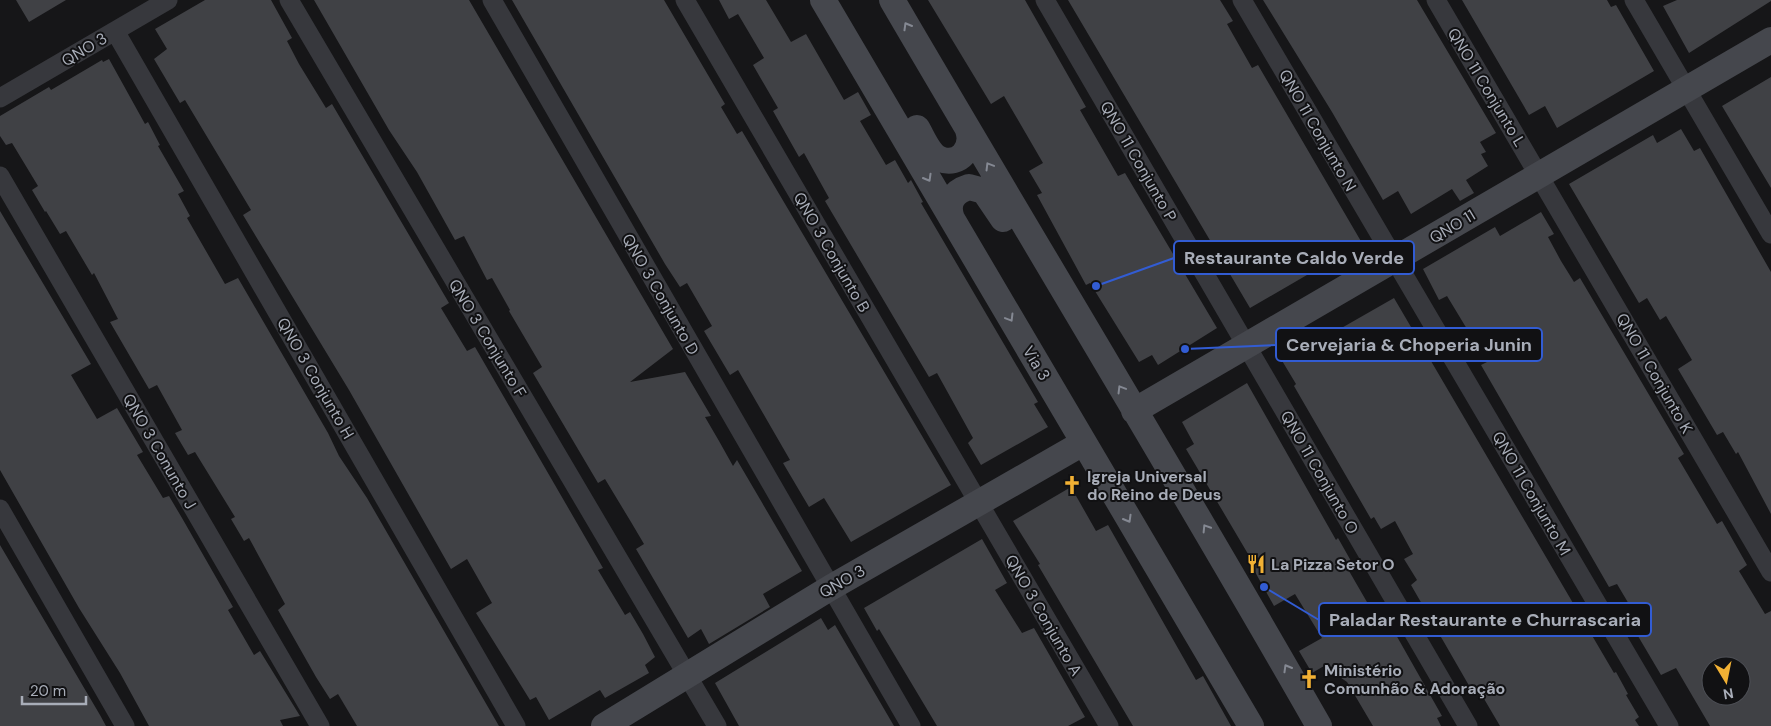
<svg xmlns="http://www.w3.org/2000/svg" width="1771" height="726" viewBox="0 0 1771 726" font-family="'DM Sans',sans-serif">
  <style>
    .building { fill: #404145; fill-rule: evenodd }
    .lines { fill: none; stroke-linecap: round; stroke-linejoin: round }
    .street { stroke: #37383d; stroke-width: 19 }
    .secondary { stroke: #45474d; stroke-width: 26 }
    .oneway { stroke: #858993 }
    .labels { text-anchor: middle; stroke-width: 4; stroke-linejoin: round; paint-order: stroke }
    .street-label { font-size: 16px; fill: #a8adb8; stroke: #111113 }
    .poi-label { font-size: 16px; font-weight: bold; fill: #a8adb8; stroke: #111113; text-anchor: start }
    .leader { fill: none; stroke: #325cd3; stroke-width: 2 }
    .callout-dot { fill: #325cd3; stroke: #111113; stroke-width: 2 }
    .callout { fill: #111113; stroke: #325cd3; stroke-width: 2 }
    .callout-label { font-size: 18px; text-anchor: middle; font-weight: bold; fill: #a8adb8 }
  </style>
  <rect width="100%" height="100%" fill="#161618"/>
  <path class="building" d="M 16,0 L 66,0 L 29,22 Z
    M 205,0 L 271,0 L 292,38 L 287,41 L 299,64 L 326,108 L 332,104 L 449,303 L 441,308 L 467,351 L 475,347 L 603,568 L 598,570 L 625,615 L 630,612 L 643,634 L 655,657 L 645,665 L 649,673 L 605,698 L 600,690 L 549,720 L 536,697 L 530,700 L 476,613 L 492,603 L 467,559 L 451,569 L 349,390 L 243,215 L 251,210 L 185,100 L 180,103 L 154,59 L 167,49 L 155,29 Z
    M 314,0 L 469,0 L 673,349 L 630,382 L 685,372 L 711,416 L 705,417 L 719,441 L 733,466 L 737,460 L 802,571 L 763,594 L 770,607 L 709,644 L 701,629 L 688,638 L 636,549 L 644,544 L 631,522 L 605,479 L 598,483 L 533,373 L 542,367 L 509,311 L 510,310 L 492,278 L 487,280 L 464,236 L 455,240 L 417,172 L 389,130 Z
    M 512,0 L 664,0 L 725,104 L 721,107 L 737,134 L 742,131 L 951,485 L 851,542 L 824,498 L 809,507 L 783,463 L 790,460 L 738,370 L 730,375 L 704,331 L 712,326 L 687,283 L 680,287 L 665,264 Z
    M 719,0 L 766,0 L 791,42 L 806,34 L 844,100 L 858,92 L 871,115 L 860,121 L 886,165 L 895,160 L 908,183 L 911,180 L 923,202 L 921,203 L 1038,402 L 1034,404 L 1048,427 L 981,465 L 968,443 L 973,438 L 937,373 L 929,377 L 825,201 L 829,198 L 804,153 L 799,157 L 773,111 L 778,108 L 753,65 L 764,58 L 738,14 L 729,19 Z
    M 928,0 L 1025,0 L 1086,107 L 1080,110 L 1118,176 L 1125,173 L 1217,328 L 1158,365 L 1152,355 L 1139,362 L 1090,283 L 1086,285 L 1037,195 L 1042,193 L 1029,171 L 1043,163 L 1004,96 L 991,104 Z
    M 1068,0 L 1220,0 L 1233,21 L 1227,24 L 1252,68 L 1258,65 L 1362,243 L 1250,308 Z
    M 1263,0 L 1417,0 L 1496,133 L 1480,142 L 1486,152 L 1481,154 L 1488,166 L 1466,180 L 1474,193 L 1460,201 L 1452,189 L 1411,214 L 1398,191 L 1383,200 L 1332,112 Z
    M 1462,0 L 1607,0 L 1611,7 L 1616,5 L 1654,71 L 1557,128 L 1545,106 L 1529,115 Z
    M 1677,0 L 1771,0 L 1771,1 L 1689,53 L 1663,6 Z
    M 109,59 L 145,124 L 148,122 L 160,145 L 158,146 L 184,191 L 178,194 L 190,216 L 187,218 L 225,284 L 238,278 L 328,433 L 339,456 L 367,498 L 499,726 L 357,726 L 338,694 L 330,699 L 316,677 L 278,610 L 285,604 L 249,538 L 244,541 L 231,519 L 235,517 L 195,452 L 188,455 L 175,433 L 182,430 L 157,385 L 149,389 L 110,322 L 118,319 L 94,273 L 92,275 L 66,231 L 60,234 L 46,211 L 45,212 L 32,190 L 38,186 L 12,143 L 6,145 L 0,136 L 0,116 L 49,87 L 51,90 L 102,60 L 103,62 Z
    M 1771,77 L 1771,188 L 1722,106 Z
    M 1681,129 L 1694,151 L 1700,148 L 1771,272 L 1771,514 L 1738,452 L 1736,454 L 1723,432 L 1717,435 L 1678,369 L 1692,360 L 1666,316 L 1660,320 L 1647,298 L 1639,303 L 1569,184 L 1653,135 L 1657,143 Z
    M 0,211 L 91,364 L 71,375 L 97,419 L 117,408 L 143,452 L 137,455 L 163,498 L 169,496 L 182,518 L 233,607 L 228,610 L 254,655 L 260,651 L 300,716 L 280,720 L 283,726 L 149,726 L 120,673 L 79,608 L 0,470 Z
    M 1541,212 L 1554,234 L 1548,237 L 1561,261 L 1574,282 L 1580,278 L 1684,454 L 1678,458 L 1717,524 L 1722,521 L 1747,565 L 1739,571 L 1765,614 L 1771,611 L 1771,726 L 1710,726 L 1676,668 L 1661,675 L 1635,631 L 1642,626 L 1617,584 L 1609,587 L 1481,365 L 1487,362 L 1447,296 L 1439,300 L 1423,269 L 1495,227 L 1500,236 ZM 1711,666 L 1741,666 L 1741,696 L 1711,696 Z
    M 1394,298 L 1614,673 L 1616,672 L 1628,694 L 1626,695 L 1639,717 L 1635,720 L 1639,726 L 1500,726 L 1480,692 L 1475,696 L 1411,585 L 1417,580 L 1404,559 L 1413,554 L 1395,521 L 1381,529 L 1374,517 L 1371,519 L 1294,386 L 1296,384 L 1281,359 L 1336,327 L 1338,330 Z
    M 1247,383 L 1336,540 L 1338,538 L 1351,561 L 1345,564 L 1371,609 L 1380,603 L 1392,625 L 1391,626 L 1442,716 L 1437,718 L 1441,726 L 1373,726 L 1347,682 L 1324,666 L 1312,673 L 1299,651 L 1322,638 L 1295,594 L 1274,606 L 1249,561 L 1251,559 L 1186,449 L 1194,444 L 1182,422 Z
    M 1071,487 L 1096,531 L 1108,525 L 1196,680 L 1203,676 L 1231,726 L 1133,726 L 1038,565 L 1040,564 L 1013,521 Z
    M 982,539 L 1007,583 L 995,590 L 1022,633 L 1034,628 L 1085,717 L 1068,726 L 937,726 L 879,629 L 877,631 L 864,608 Z
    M 0,545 L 100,715 L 106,726 L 0,726 Z
    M 821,618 L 828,630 L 835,625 L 894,726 L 739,726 L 715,683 Z"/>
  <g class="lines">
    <path class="street" d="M 289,0 L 717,726
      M 492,0 L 911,726
      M 685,0 L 1109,726
      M 1045,0 L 1468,726
      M 1242,0 L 1669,726
      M 1436,0 L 1771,572
      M 1634,0 L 1771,234
      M 115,31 L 516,726
      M 0,98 L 168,0
      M 0,176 L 320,726
      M 0,509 L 125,726"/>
    <path class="secondary" d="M 823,0 L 1251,726
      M 892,0 C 1034,243 1180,482 1319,726
      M 917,128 C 923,138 929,155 940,159 C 960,167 974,147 968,130
      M 952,219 C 946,203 953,192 969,187 L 984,191 L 1003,219
      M 1134,411 L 1771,40
      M 604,726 L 830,588 L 1083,443"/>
  </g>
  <defs><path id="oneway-chevron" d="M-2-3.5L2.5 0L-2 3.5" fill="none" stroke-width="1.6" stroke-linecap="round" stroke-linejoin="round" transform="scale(1.25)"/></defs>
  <g class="oneway">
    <use href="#oneway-chevron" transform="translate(907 26) rotate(-120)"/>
    <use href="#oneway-chevron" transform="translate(989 166) rotate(-121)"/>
    <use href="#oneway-chevron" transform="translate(928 178) rotate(60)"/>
    <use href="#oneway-chevron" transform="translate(1010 318) rotate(59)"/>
    <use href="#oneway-chevron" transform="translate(1121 389) rotate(-121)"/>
    <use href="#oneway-chevron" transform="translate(1128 519) rotate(60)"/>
    <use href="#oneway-chevron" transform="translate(1206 528) rotate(-122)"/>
    <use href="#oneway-chevron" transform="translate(1287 668) rotate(-120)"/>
  </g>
  <defs>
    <g id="church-bare" transform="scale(1.5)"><path d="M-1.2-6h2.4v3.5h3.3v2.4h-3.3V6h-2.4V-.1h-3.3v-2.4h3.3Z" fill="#f2b134" stroke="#111113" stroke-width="2.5" paint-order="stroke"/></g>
    <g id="restaurant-bare" transform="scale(1.5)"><path d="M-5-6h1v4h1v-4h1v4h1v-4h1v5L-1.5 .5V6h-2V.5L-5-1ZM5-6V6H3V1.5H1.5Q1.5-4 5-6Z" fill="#f2b134" stroke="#111113" stroke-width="2.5" paint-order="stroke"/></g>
  </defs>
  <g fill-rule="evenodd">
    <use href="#church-bare" x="1072" y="485"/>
    <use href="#restaurant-bare" x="1256" y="564"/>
    <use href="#church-bare" x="1309" y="679"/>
  </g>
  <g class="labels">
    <g class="street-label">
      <text transform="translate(84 49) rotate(-31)" y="6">QNO 3</text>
      <text transform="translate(1487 87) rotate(59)" y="6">QNO 11 Conjunto L</text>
      <text transform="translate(1318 130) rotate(60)" y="6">QNO 11 Conjunto N</text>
      <text transform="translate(1139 161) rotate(60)" y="6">QNO 11 Conjunto P</text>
      <text transform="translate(1452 226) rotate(-31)" y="6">QNO 11</text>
      <text transform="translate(832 252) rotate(60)" y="6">QNO 3 Conjunto B</text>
      <text transform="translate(661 294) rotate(60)" y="6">QNO 3 Conjunto D</text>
      <text transform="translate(488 338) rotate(59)" y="6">QNO 3 Conjunto F</text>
      <text transform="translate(1037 363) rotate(59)" y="6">Via 3</text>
      <text transform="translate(1655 373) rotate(60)" y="6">QNO 11 Conjunto K</text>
      <text transform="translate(316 378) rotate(60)" y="6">QNO 3 Conjunto H</text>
      <text transform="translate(160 451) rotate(60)" y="6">QNO 3 Conunto J</text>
      <text transform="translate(1320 472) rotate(60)" y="6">QNO 11 Conjunto O</text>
      <text transform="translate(1532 493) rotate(60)" y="6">QNO 11 Conjunto M</text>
      <text transform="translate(842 581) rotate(-30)" y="6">QNO 3</text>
      <text transform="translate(1044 615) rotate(60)" y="6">QNO 3 Conjunto A</text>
    </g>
    <g class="poi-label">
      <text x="1087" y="482">Igreja Universal<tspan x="1087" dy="18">do Reino de Deus</tspan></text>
      <text x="1271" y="570">La Pizza Setor O</text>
      <text x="1324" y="676">Ministério<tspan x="1324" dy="18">Comunhão &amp; Adoração</tspan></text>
    </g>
  </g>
  <path class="leader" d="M1096 286L1174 258M1185 349L1276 345M1264 587L1319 620"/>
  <g class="callout-dot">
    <circle cx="1096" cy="286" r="5"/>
    <circle cx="1185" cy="349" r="5"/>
    <circle cx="1264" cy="587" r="5"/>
  </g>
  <g class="callout">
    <rect x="1174" y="241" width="240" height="33" rx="5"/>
    <rect x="1276" y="328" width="266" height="33" rx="5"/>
    <rect x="1319" y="603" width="332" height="33" rx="5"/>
  </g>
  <g class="callout-label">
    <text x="1294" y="264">Restaurante Caldo Verde</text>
    <text x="1409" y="351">Cervejaria &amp; Choperia Junin</text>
    <text x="1485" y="626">Paladar Restaurante e Churrascaria</text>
  </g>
  <g transform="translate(1726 681) rotate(170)"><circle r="24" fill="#111113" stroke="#4d4f55"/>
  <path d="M0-4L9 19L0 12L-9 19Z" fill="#f2b134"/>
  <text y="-8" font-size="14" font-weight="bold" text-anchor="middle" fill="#a8adb8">N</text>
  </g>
  <path d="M22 696v8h64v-8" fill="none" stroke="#a8adb8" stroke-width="2.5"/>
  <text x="30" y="696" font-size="15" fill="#a8adb8" stroke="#111113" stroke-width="4" paint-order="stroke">20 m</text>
</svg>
